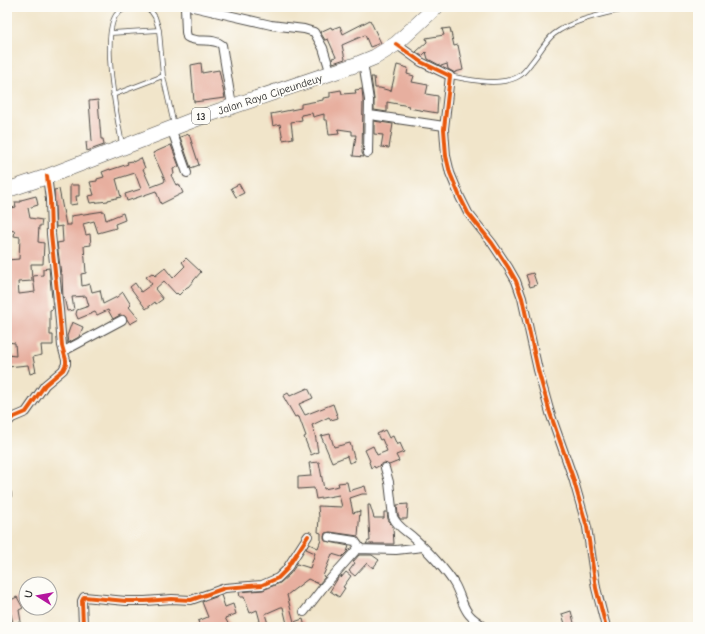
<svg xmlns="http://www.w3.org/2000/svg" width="705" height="634" viewBox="0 0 705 634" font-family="'Comic Neue',sans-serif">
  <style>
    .building { fill: #e7af9f }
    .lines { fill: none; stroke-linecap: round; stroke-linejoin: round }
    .lane-casing { stroke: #494743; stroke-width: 5.5 }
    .street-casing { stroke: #494743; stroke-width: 10 }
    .highway-casing { stroke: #494743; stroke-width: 16 }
    .lane { stroke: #fff; stroke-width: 4 }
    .street { stroke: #fff; stroke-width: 8 }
    .highway { stroke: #fff; stroke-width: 15 }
    .cycleway-casing { stroke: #fdfcf7; stroke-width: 6 }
    .cycleway { stroke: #e8590c; stroke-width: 4 }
    .labels { text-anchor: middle; stroke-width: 3.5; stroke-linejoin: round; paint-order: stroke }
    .shield { fill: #fdfcf7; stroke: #6a6a68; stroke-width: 1 }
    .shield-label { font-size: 10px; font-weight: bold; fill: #2b2b2b }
    .street-label { font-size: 11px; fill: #2b2b2b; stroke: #fdfcf7 }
  </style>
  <rect width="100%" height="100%" fill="#fdfcf7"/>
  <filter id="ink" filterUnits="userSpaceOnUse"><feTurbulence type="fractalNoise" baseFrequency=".025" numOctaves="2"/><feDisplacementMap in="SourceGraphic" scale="8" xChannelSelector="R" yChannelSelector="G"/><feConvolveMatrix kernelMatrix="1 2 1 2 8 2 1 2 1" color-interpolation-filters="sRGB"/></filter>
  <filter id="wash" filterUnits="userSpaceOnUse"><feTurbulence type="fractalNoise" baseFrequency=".012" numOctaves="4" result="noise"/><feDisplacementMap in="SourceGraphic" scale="16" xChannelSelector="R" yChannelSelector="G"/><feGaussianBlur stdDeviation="0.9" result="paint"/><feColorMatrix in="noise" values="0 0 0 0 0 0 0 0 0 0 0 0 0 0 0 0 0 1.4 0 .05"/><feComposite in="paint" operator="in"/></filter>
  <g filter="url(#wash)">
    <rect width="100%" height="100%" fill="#f1e5ca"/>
    <g id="blocks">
      <path class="building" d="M 370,20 L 381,43 L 370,47 L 365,35 L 342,45 L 345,59 L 333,63 L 332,58 L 336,57 L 328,39 L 325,40 L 320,32 L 331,27 L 332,29 L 340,26 L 343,34 Z
        M 450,28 L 454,46 L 458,45 L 463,70 L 455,72 L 455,73 L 448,69 L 447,64 L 441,66 L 428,59 L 426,52 L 422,56 L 416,52 L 427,42 L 426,38 L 444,35 L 442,29 Z
        M 201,63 L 202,73 L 219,70 L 225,98 L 194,102 L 191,65 Z
        M 397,65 L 408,68 L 407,74 L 414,76 L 412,82 L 428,85 L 426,94 L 438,96 L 437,113 L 408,108 L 409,106 L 387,102 L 387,112 L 374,110 L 374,99 L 371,77 L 374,77 L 375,88 L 380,88 L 391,91 Z
        M 362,89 L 363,100 L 362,153 L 364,157 L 353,156 L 356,135 L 352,135 L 352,131 L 338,129 L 339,134 L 329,135 L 327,120 L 324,120 L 324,114 L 313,117 L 312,113 L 301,115 L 302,120 L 291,122 L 293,138 L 283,140 L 280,124 L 273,126 L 271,114 L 301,108 L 301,104 L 323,100 L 323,98 L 330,97 L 330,92 L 341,90 L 342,94 L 356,93 L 355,90 Z
        M 98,100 L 101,139 L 103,139 L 104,145 L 87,151 L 86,142 L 92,141 L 89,101 Z
        M 374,121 L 393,124 L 389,148 L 381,147 L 383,135 L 374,134 Z
        M 189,134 L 199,165 L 191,168 L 180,137 Z
        M 171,145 L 179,166 L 173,169 L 174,174 L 171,175 L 176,185 L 179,184 L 183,193 L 161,204 L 156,191 L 127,201 L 125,194 L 141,189 L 135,173 L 116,179 L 121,197 L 108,200 L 108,201 L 90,203 L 88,196 L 94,195 L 90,182 L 97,181 L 97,179 L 104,177 L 102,172 L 110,169 L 110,170 L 128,164 L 127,162 L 133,161 L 133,162 L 141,158 L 145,168 L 143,169 L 151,187 L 164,182 L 165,180 L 153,153 Z
        M 239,184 L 244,193 L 236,197 L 231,188 Z
        M 70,185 L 79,185 L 79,196 L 76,196 L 77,204 L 70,205 Z
        M 59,189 L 66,225 L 71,225 L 71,216 L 104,211 L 106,220 L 123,213 L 125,220 L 115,224 L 116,228 L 98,233 L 94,221 L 83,224 L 86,235 L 90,234 L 91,245 L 84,246 L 86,273 L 81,274 L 82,286 L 90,284 L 92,292 L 100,290 L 103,304 L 117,297 L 123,292 L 131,305 L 129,307 L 139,319 L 130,324 L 125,316 L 120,315 L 113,319 L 108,310 L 97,315 L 95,312 L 78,319 L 76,314 L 77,310 L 89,306 L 86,296 L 72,297 L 74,310 L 67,311 L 64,297 L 63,298 L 62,274 L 61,274 L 57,243 L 63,242 L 62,226 L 56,227 L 54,190 Z
        M 36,196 L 38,205 L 28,208 L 30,218 L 42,220 L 41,226 L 39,226 L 38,242 L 44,243 L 43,264 L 31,264 L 32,281 L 18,282 L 19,294 L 35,292 L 33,276 L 43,275 L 43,269 L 49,268 L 53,309 L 50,310 L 50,335 L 53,335 L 53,345 L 41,345 L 42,355 L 33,357 L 36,372 L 30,374 L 28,365 L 7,367 L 7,355 L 16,356 L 15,343 L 7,342 L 7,260 L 19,259 L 20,237 L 14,236 L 15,231 L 7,230 L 7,209 L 16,207 L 15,202 L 21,202 L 21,200 Z
        M 186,258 L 201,272 L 188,287 L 187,287 L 179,295 L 177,293 L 176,294 L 164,281 L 155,289 L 163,299 L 156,304 L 155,302 L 146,309 L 130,287 L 135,283 L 141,292 L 152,284 L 146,277 L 152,273 L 155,276 L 165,268 L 173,278 L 185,266 L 182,262 Z
        M 533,273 L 537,285 L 530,287 L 526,275 Z
        M 72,322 L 83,327 L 79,337 L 68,343 L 67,336 Z
        M 308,388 L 313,398 L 299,404 L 305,415 L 333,404 L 338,418 L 331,420 L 329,417 L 312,425 L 315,434 L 318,452 L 311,455 L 304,437 L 306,436 L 299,417 L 298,418 L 297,416 L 295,417 L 283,396 L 288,393 L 290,396 Z
        M 385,430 L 389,438 L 393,436 L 397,445 L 400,443 L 404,452 L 396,455 L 399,461 L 389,465 L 384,463 L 375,468 L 374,466 L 371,468 L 369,462 L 370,461 L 365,450 L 373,446 L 377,455 L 387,451 L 382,439 L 380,440 L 377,434 Z
        M 330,434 L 334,447 L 350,443 L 355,461 L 349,463 L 347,456 L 332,462 L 321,436 Z
        M 319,462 L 324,489 L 339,486 L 338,483 L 347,482 L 349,491 L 365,486 L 367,494 L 362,494 L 350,498 L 353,513 L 360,511 L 358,536 L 330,532 L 325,533 L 324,537 L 325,541 L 349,546 L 347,552 L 342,557 L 332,554 L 323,576 L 325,577 L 319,584 L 308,579 L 287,595 L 294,622 L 303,619 L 305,627 L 281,627 L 281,625 L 287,624 L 283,607 L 281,607 L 265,614 L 269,627 L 247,627 L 260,621 L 257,610 L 250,613 L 244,597 L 240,597 L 239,592 L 263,590 L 280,583 L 290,574 L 297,564 L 310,568 L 315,553 L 306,549 L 309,544 L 318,548 L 321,540 L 321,533 L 318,532 L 319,518 L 318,506 L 342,507 L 339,495 L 316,499 L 314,488 L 298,489 L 298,477 L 311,476 L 309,463 Z
        M 408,504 L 407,519 L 400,519 L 398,515 L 397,505 Z
        M 368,505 L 370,505 L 374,518 L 384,518 L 384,512 L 387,512 L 388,519 L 393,528 L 394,544 L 366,544 L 368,541 L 370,541 Z
        M 359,555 L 372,555 L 379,560 L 373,568 L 367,563 L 355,576 L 349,571 L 355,563 L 353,562 Z
        M 346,572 L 351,576 L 343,587 L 345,588 L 339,597 L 330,591 L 338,578 L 342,575 L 341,578 Z
        M 221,595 L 225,607 L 233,604 L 236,614 L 225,618 L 230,627 L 200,627 L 198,621 L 208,617 L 202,602 Z
        M 17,597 L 23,608 L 19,610 L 21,622 L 13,623 L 11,614 L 9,615 L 7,610 L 7,602 Z
        M 571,611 L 575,627 L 566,627 L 562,614 Z"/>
    </g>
  </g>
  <g filter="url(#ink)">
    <use href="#blocks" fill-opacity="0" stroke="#494743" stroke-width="1"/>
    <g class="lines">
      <g class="lane-casing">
        <path id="lane" d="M 141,7 L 151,11 L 155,17 L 159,30 L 163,76 L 174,125
          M 111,33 L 159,30
          M 450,76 C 470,80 501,87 519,76 C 524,73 528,67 531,63 C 539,54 545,41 554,34 C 576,18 606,14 632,7
          M 113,95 L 163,76
          M 122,144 C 117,117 101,37 116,15 C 119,11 124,9 129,7"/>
      </g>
      <g class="street-casing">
        <path id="street" d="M 185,7 L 186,32 L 187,37 C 197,44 213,37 222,45 L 232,106
          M 193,7 L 271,25 L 304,29 L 314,32 L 323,48 L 331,74
          M 396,44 L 421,62 L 450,76 L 444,129 L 446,156 L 450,173 L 460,197 L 468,213 L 492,243 L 508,267 L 516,281 L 522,298 L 538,370 L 550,413 L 573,478 L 587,527 L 596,588 L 606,627
          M 363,62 L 369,100 L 368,153
          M 370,115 L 444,126
          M 171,128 L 187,173
          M 64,351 L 122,320
          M 7,423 L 12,418 L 26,412 L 45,385 L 63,370 L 66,364 L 66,360 L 62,346 L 59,310 L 51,234 L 50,199 L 47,176
          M 385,468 L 389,482 L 393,517 C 398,528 407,531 415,539 C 426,549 448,572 455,585 C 460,594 462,605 468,613 C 472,619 479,622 484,627
          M 7,494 L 7,503
          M 329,537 L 355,541 L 360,548
          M 304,612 L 325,585 L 357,549 L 396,550 L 423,547
          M 77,627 L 83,625 L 82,601 L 84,597 L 126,601 L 145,601 L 172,599 L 191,600 L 225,588 L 262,585 L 278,578 L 286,570 L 308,536"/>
      </g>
      <g class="highway-casing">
        <path id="highway" d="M 7,190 L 46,177 L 201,117 L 358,64 L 375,57 L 396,44 L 436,7"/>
      </g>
      <use href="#lane" class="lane"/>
      <use href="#street" class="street"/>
      <use href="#highway" class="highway"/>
      <g class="cycleway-casing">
        <path id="cycleway" d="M 396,44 L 421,62 L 450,76 L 444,129 L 446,156 L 450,173 L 460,197 L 468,213 L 492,243 L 508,267 L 516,281 L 522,298 L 538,370 L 550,413 L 573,478 L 587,527 L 596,588 L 606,627
          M 7,423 L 12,418 L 26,412 L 45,385 L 63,370 L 66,364 L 66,360 L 62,346 L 59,310 L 51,234 L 50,199 L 47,176
          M 77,627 L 83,625 L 82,601 L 84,597 L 126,601 L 145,601 L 172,599 L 191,600 L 225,588 L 262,585 L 278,578 L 286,570 L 308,536"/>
      </g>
      <use href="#cycleway" class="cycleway"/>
    </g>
  </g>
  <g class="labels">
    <rect class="shield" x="192" y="108" width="18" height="16" rx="3"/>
    <g class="shield-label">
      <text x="201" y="120">13</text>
    </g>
    <g class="street-label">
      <text transform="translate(270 94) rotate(-18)" y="4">Jalan Raya Cipeundeuy</text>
    </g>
  </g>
  <rect width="705" height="634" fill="none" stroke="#fdfcf7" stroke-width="24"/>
  <g transform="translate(38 596) rotate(281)"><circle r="19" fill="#fdfcf7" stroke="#a9a8a5"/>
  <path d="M0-3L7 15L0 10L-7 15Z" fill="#b5179e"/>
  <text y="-6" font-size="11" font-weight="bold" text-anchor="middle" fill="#2b2b2b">U</text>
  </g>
</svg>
